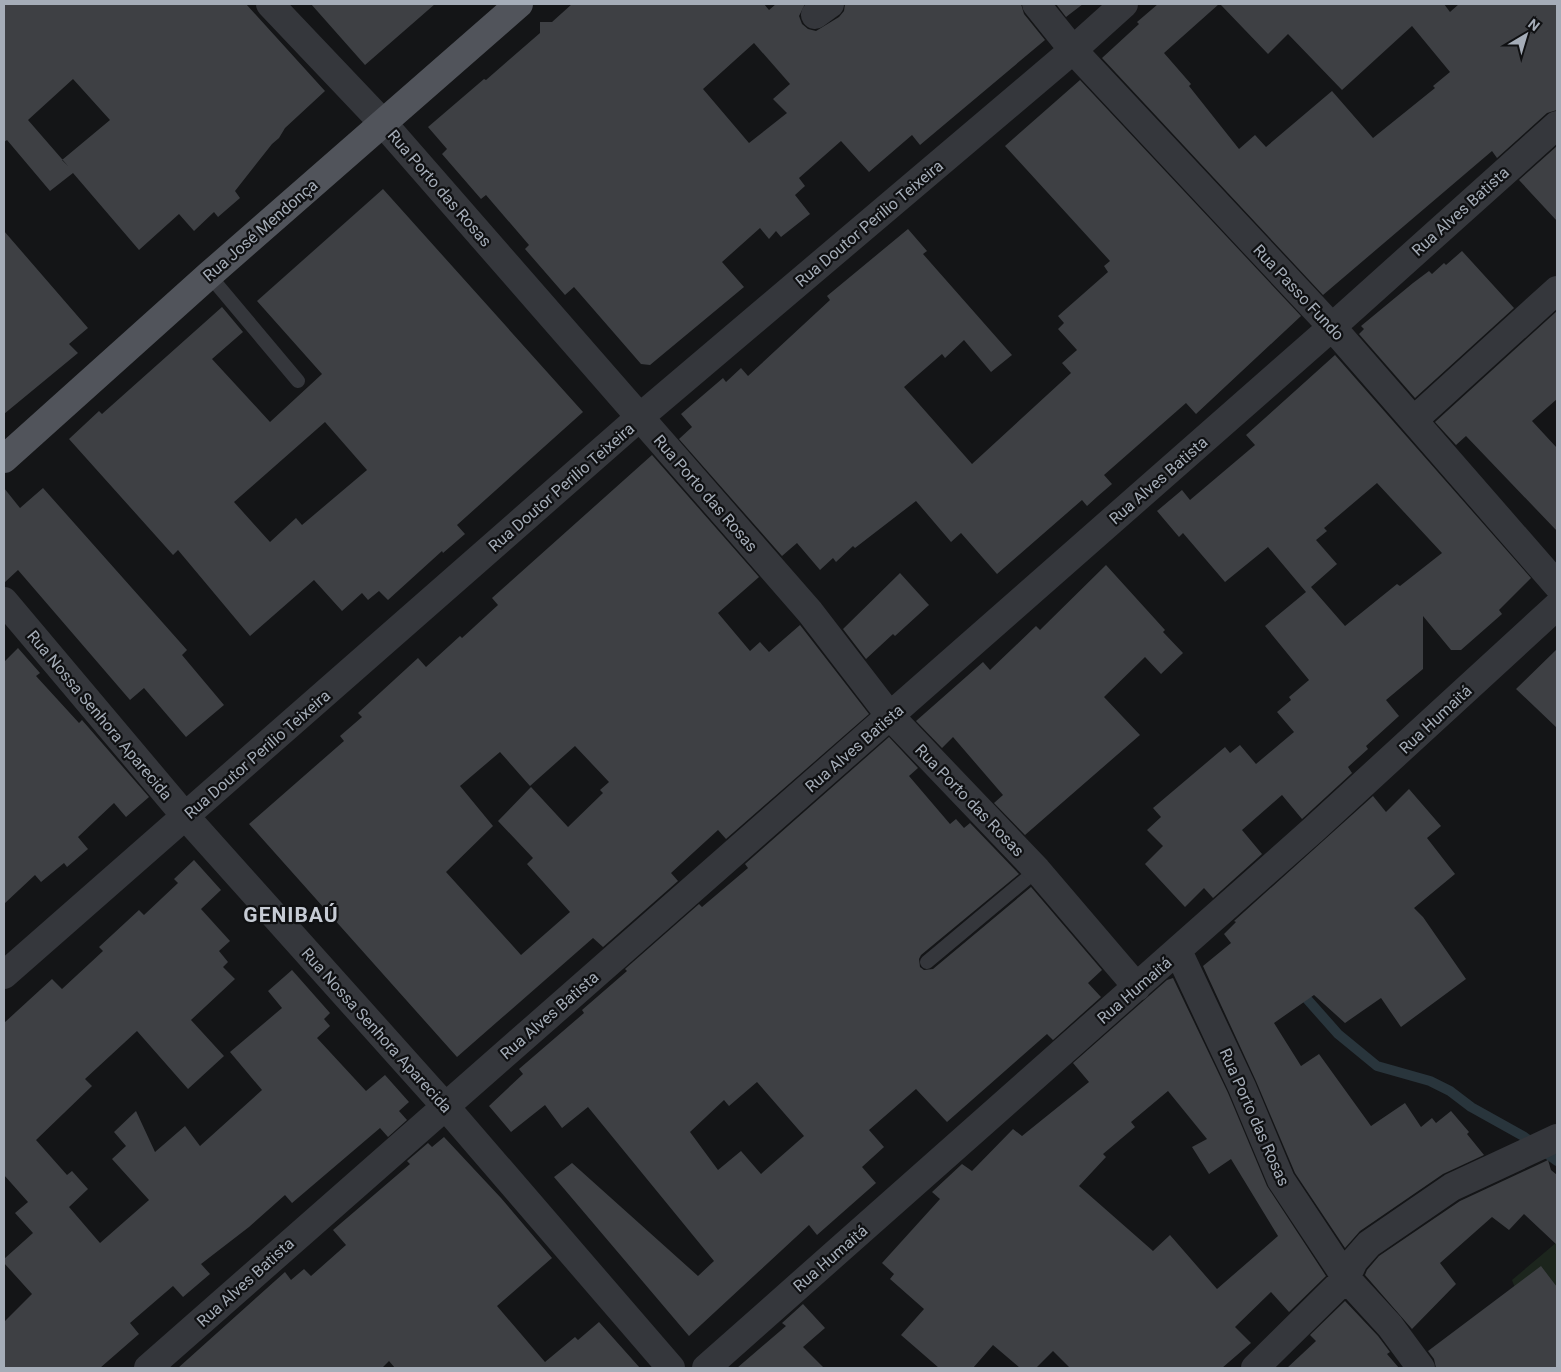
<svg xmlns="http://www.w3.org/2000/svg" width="1561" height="1372" viewBox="0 0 1561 1372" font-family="Roboto,sans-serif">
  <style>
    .green { fill: #1c251d }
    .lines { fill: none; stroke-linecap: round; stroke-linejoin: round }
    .stream { stroke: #29353c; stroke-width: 10 }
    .building { fill: #3e4044; fill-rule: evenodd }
    .lane { stroke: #35373c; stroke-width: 14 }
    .street { stroke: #35373c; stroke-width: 28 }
    .primary { stroke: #51545b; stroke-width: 28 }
    .labels { text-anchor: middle; stroke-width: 4.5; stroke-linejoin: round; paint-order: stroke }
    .street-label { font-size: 16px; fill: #a5adb8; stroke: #0f1012 }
    .district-label { font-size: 21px; font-weight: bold; letter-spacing: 1px; fill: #c6cbd4; stroke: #0f1012 }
  </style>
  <rect width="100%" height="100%" fill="#141517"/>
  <path class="green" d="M 1557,1242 L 1557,1368 L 1545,1368 L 1512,1280 Z"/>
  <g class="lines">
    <path class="stream" d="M 1299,990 L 1338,1034 L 1377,1066 L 1430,1081 L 1450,1091 L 1471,1107 L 1523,1136 L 1557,1161"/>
  </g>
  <path class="building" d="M 4,4 L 246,4 L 325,91 L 285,128 L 279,138 L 272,144 L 235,191 L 240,198 L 218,217 L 214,212 L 194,231 L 179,214 L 139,250 L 73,173 L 50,191 L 7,140 L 4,142 ZM 73,79 L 110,120 L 62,160 L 68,166 L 28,120 Z
    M 311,4 L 435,4 L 365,65 Z
    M 572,4 L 764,4 L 769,10 L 776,4 L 805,4 L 799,16 L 802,24 L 808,29 L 816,31 L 839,17 L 844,11 L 845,4 L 1021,4 L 1024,14 L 1045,40 L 920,145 L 912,135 L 869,172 L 841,141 L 799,178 L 805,186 L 795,195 L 810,214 L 781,237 L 776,231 L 769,239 L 760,228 L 722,262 L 744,287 L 650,365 L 641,364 L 574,287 L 565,295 L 525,249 L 529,245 L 486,195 L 481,199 L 442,154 L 447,149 L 428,127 L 484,79 L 486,80 L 540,33 L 540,22 L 552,22 ZM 754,43 L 790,84 L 773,99 L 787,113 L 749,143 L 703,89 Z
    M 1056,4 L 1083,4 L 1066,17 Z
    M 1158,4 L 1219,4 L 1164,53 L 1191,84 L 1189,86 L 1239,149 L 1255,135 L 1266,147 L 1332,91 L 1373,138 L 1435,88 L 1433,86 L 1450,72 L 1412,26 L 1342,90 L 1288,34 L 1268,54 L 1220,4 L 1444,4 L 1450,12 L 1459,4 L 1557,4 L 1557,110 L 1547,113 L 1497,158 L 1492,151 L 1323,295 L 1102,58 L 1139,24 L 1137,22 Z
    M 1080,80 L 1301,316 L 1196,414 L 1186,403 L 1104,475 L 1112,484 L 1098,496 L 1087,506 L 1082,500 L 997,574 L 961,533 L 951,542 L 916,501 L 855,548 L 853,546 L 836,562 L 833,558 L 820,570 L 797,543 L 782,556 L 679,439 L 692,427 L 681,414 L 723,378 L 726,382 L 741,368 L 748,376 L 830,300 L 827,296 L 908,229 L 927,251 L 923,254 L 1012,355 L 991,372 L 964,340 L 945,358 L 942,354 L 904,387 L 972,464 L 1071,373 L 1062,363 L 1077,350 L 1058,329 L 1064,323 L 1058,316 L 1108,272 L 1104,266 L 1110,261 L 1005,146 Z
    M 1557,146 L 1557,221 L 1519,180 Z
    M 383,189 L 583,412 L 457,525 L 465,534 L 443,553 L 442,551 L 388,600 L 379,591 L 368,600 L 362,593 L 342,611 L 314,580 L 250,636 L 178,550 L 173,555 L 69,439 L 99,411 L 102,414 L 222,307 L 243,332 L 212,359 L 270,422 L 322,374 L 257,301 ZM 325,422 L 367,470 L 302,525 L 296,518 L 270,542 L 234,502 Z
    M 4,231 L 88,328 L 69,344 L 78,353 L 4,414 Z
    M 1462,251 L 1514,308 L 1415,398 L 1359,334 L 1364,329 L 1361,326 L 1413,283 L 1429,271 L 1432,274 L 1444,263 L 1446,265 Z
    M 1557,311 L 1557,399 L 1532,421 L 1557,448 L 1557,531 L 1466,436 L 1456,445 L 1435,422 Z
    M 1335,355 L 1531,578 L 1499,610 L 1502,614 L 1461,650 L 1451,650 L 1423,616 L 1423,669 L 1386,700 L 1399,716 L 1366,746 L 1368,749 L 1348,767 L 1352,773 L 1302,819 L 1282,795 L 1242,830 L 1262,854 L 1213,898 L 1204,888 L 1185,907 L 1145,864 L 1163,846 L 1147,830 L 1161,817 L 1153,808 L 1225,747 L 1230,753 L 1240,745 L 1256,764 L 1294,732 L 1277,712 L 1291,700 L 1289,697 L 1309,680 L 1265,626 L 1306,592 L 1268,547 L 1225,582 L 1183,533 L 1179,537 L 1157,511 L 1182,490 L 1190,500 L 1255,445 L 1246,435 ZM 1377,483 L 1442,553 L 1400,586 L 1397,584 L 1345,626 L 1311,587 L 1337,564 L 1316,540 L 1327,531 L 1324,528 Z
    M 652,455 L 759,577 L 718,613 L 750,651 L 760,642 L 769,652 L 800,625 L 869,714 L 726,839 L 718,830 L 671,873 L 678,881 L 603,947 L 593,938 L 457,1057 L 249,824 L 344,741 L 340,736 L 362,717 L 358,713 L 418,658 L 426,667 L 460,636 L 462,638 L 498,605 L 492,598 ZM 575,746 L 609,782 L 600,790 L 603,793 L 568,827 L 531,787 L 498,821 L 533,858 L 527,864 L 570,912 L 521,955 L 446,872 L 493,826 L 460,786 L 500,752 L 530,786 Z
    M 4,488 L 20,508 L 43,488 L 187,650 L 182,655 L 224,705 L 186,737 L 144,688 L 130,700 L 18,570 L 4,583 Z
    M 1106,565 L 1165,630 L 1163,632 L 1183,653 L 1161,674 L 1145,657 L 1104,697 L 1140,735 L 1025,835 L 994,803 L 1003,795 L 953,737 L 942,748 L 916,721 L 983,662 L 990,670 L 1036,626 L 1040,630 Z
    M 900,573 L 929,605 L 895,636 L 893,634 L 866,659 L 843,629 Z
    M 18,648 L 40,673 L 36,676 L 79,723 L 82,720 L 149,797 L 126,817 L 114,803 L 78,837 L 88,849 L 67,867 L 64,863 L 41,882 L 35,875 L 4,904 L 4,662 Z
    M 1557,649 L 1557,728 L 1516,689 Z
    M 889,737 L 918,768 L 909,776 L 950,824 L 956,819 L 964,828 L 970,823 L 1019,874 L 921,955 L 919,959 L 920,967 L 924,970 L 933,969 L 1031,887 L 1102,970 L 1088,983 L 1101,997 L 1053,1040 L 1047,1034 L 947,1122 L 916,1089 L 869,1130 L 884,1147 L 862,1167 L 876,1183 L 817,1235 L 809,1225 L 689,1336 L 554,1177 L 572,1163 L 698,1276 L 714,1261 L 588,1107 L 562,1128 L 545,1105 L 511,1132 L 489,1106 L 523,1074 L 519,1069 L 584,1013 L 582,1010 L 627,971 L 625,969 L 699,904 L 702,907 L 748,868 L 745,864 ZM 757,1082 L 804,1136 L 761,1174 L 741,1151 L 718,1170 L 690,1132 L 724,1100 L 729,1106 Z
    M 1409,789 L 1441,826 L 1427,838 L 1455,874 L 1414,908 L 1423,917 L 1466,979 L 1401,1027 L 1381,998 L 1345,1023 L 1314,995 L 1274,1023 L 1301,1066 L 1319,1054 L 1371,1126 L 1405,1103 L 1421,1127 L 1432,1118 L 1436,1123 L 1451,1111 L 1469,1132 L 1467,1134 L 1484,1155 L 1443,1174 L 1360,1231 L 1345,1248 L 1295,1173 L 1256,1081 L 1203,966 L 1231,943 L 1224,934 L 1236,922 L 1234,921 L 1373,796 L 1386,812 Z
    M 194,860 L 221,890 L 201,909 L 230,941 L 219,951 L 228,962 L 223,967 L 235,979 L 191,1020 L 224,1056 L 188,1089 L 137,1031 L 85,1079 L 92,1086 L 36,1140 L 67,1175 L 72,1171 L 88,1189 L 69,1207 L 100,1243 L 149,1200 L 112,1159 L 126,1146 L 114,1132 L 136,1111 L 155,1152 L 185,1126 L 200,1146 L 262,1090 L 230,1052 L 282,1008 L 268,991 L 292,970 L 330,1013 L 324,1019 L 330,1026 L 317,1038 L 366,1091 L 385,1075 L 409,1102 L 399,1111 L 407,1120 L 388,1137 L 380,1128 L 292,1203 L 285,1195 L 249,1227 L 201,1264 L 210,1274 L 183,1297 L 173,1286 L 130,1323 L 139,1334 L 100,1368 L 4,1368 L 4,1322 L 32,1294 L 4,1263 L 4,1259 L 33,1233 L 15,1213 L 28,1202 L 4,1175 L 4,1023 L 52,979 L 62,989 L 103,951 L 99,947 L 139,910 L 144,915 L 178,883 L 174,879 Z
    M 1173,978 L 1228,1093 L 1267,1186 L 1326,1276 L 1289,1312 L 1271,1292 L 1235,1327 L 1251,1343 L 1222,1368 L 1070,1368 L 1053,1351 L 1036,1368 L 1020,1368 L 993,1345 L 973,1368 L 939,1368 L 901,1335 L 924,1309 L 890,1279 L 894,1274 L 882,1263 L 940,1199 L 932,1192 L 962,1164 L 972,1171 L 1013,1129 L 1022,1136 L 1089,1082 L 1073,1063 L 1167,980 ZM 1168,1091 L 1207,1139 L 1192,1147 L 1209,1174 L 1231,1159 L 1278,1236 L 1217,1289 L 1170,1235 L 1153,1251 L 1079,1186 L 1106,1157 L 1103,1154 L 1135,1127 L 1131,1122 Z
    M 444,1137 L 501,1198 L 552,1258 L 497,1306 L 545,1362 L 575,1337 L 578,1340 L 599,1322 L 640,1368 L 395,1368 L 389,1361 L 382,1368 L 178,1368 L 285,1272 L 291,1280 L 304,1269 L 311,1276 L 346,1245 L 333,1230 L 410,1164 L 407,1161 L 428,1143 L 432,1147 Z
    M 1548,1160 L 1551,1170 L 1557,1175 L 1557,1245 L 1524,1214 L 1509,1230 L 1492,1217 L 1440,1263 L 1456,1284 L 1412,1329 L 1365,1275 L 1367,1270 L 1379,1256 L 1460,1201 Z
    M 1541,1266 L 1557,1287 L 1557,1368 L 1436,1368 L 1434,1359 L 1428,1351 Z
    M 1345,1301 L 1378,1336 L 1390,1352 L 1387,1354 L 1399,1368 L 1287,1368 L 1316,1341 L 1310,1335 Z
    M 803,1304 L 825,1328 L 803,1347 L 824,1368 L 737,1368 L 786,1326 L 782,1323 Z"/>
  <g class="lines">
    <path class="lane" d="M 209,275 L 298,381
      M 927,962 L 1037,870"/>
    <path class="street" d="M 270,4 L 382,122 L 810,612 L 890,716 L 1037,870 L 1137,987
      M 1036,4 L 1073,50 L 1332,327 L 1557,585
      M 815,15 L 830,4
      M 1415,419 L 1557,290
      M 4,601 L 186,817 L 445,1106 L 671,1368
      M 1178,951 L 1242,1087 L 1281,1180 L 1346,1278 L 1390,1326 L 1421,1368
      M 4,975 L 640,417 L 1073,50 L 1124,4
      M 148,1368 L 1332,327 L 1557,125
      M 706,1368 L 1313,830 L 1557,606
      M 1255,1368 L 1346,1278 L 1354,1261 L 1369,1244 L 1452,1187 L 1557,1138"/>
    <path class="primary" d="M 4,459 L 209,275 L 519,4"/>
  </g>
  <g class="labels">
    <g class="street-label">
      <text transform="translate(440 188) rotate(49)" y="6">Rua Porto das Rosas</text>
      <text transform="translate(1460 211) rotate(-42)" y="6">Rua Alves Batista</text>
      <text transform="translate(869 223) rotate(-40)" y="6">Rua Doutor Perilio Teixeira</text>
      <text transform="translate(260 230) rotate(-41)" y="6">Rua José Mendonça</text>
      <text transform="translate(1299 292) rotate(47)" y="6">Rua Passo Fundo</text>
      <text transform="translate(1158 480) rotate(-41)" y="6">Rua Alves Batista</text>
      <text transform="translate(561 487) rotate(-41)" y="6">Rua Doutor Perilio Teixeira</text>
      <text transform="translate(706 493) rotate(49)" y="6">Rua Porto das Rosas</text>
      <text transform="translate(100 715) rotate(50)" y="6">Rua Nossa Senhora Aparecida</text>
      <text transform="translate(1435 719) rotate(-43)" y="6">Rua Humaitá</text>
      <text transform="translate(854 748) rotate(-41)" y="6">Rua Alves Batista</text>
      <text transform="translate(257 754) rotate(-41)" y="6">Rua Doutor Perilio Teixeira</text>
      <text transform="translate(970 800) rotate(46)" y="6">Rua Porto das Rosas</text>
      <text transform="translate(1134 990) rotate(-41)" y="6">Rua Humaitá</text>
      <text transform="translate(549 1015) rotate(-41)" y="6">Rua Alves Batista</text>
      <text transform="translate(377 1030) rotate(48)" y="6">Rua Nossa Senhora Aparecida</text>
      <text transform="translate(1255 1117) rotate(66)" y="6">Rua Porto das Rosas</text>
      <text transform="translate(830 1258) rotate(-41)" y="6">Rua Humaitá</text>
      <text transform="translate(245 1282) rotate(-42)" y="6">Rua Alves Batista</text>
    </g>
    <g class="district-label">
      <text x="291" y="922">GENIBAÚ</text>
    </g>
  </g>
  <rect width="1561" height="1372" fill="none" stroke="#a5adb8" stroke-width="10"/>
  <g transform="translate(1526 35) rotate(38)" stroke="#0f1012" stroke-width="4" paint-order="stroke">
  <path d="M0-4L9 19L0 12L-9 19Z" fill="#a5adb8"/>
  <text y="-8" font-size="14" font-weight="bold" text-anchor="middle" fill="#a5adb8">N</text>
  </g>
</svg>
